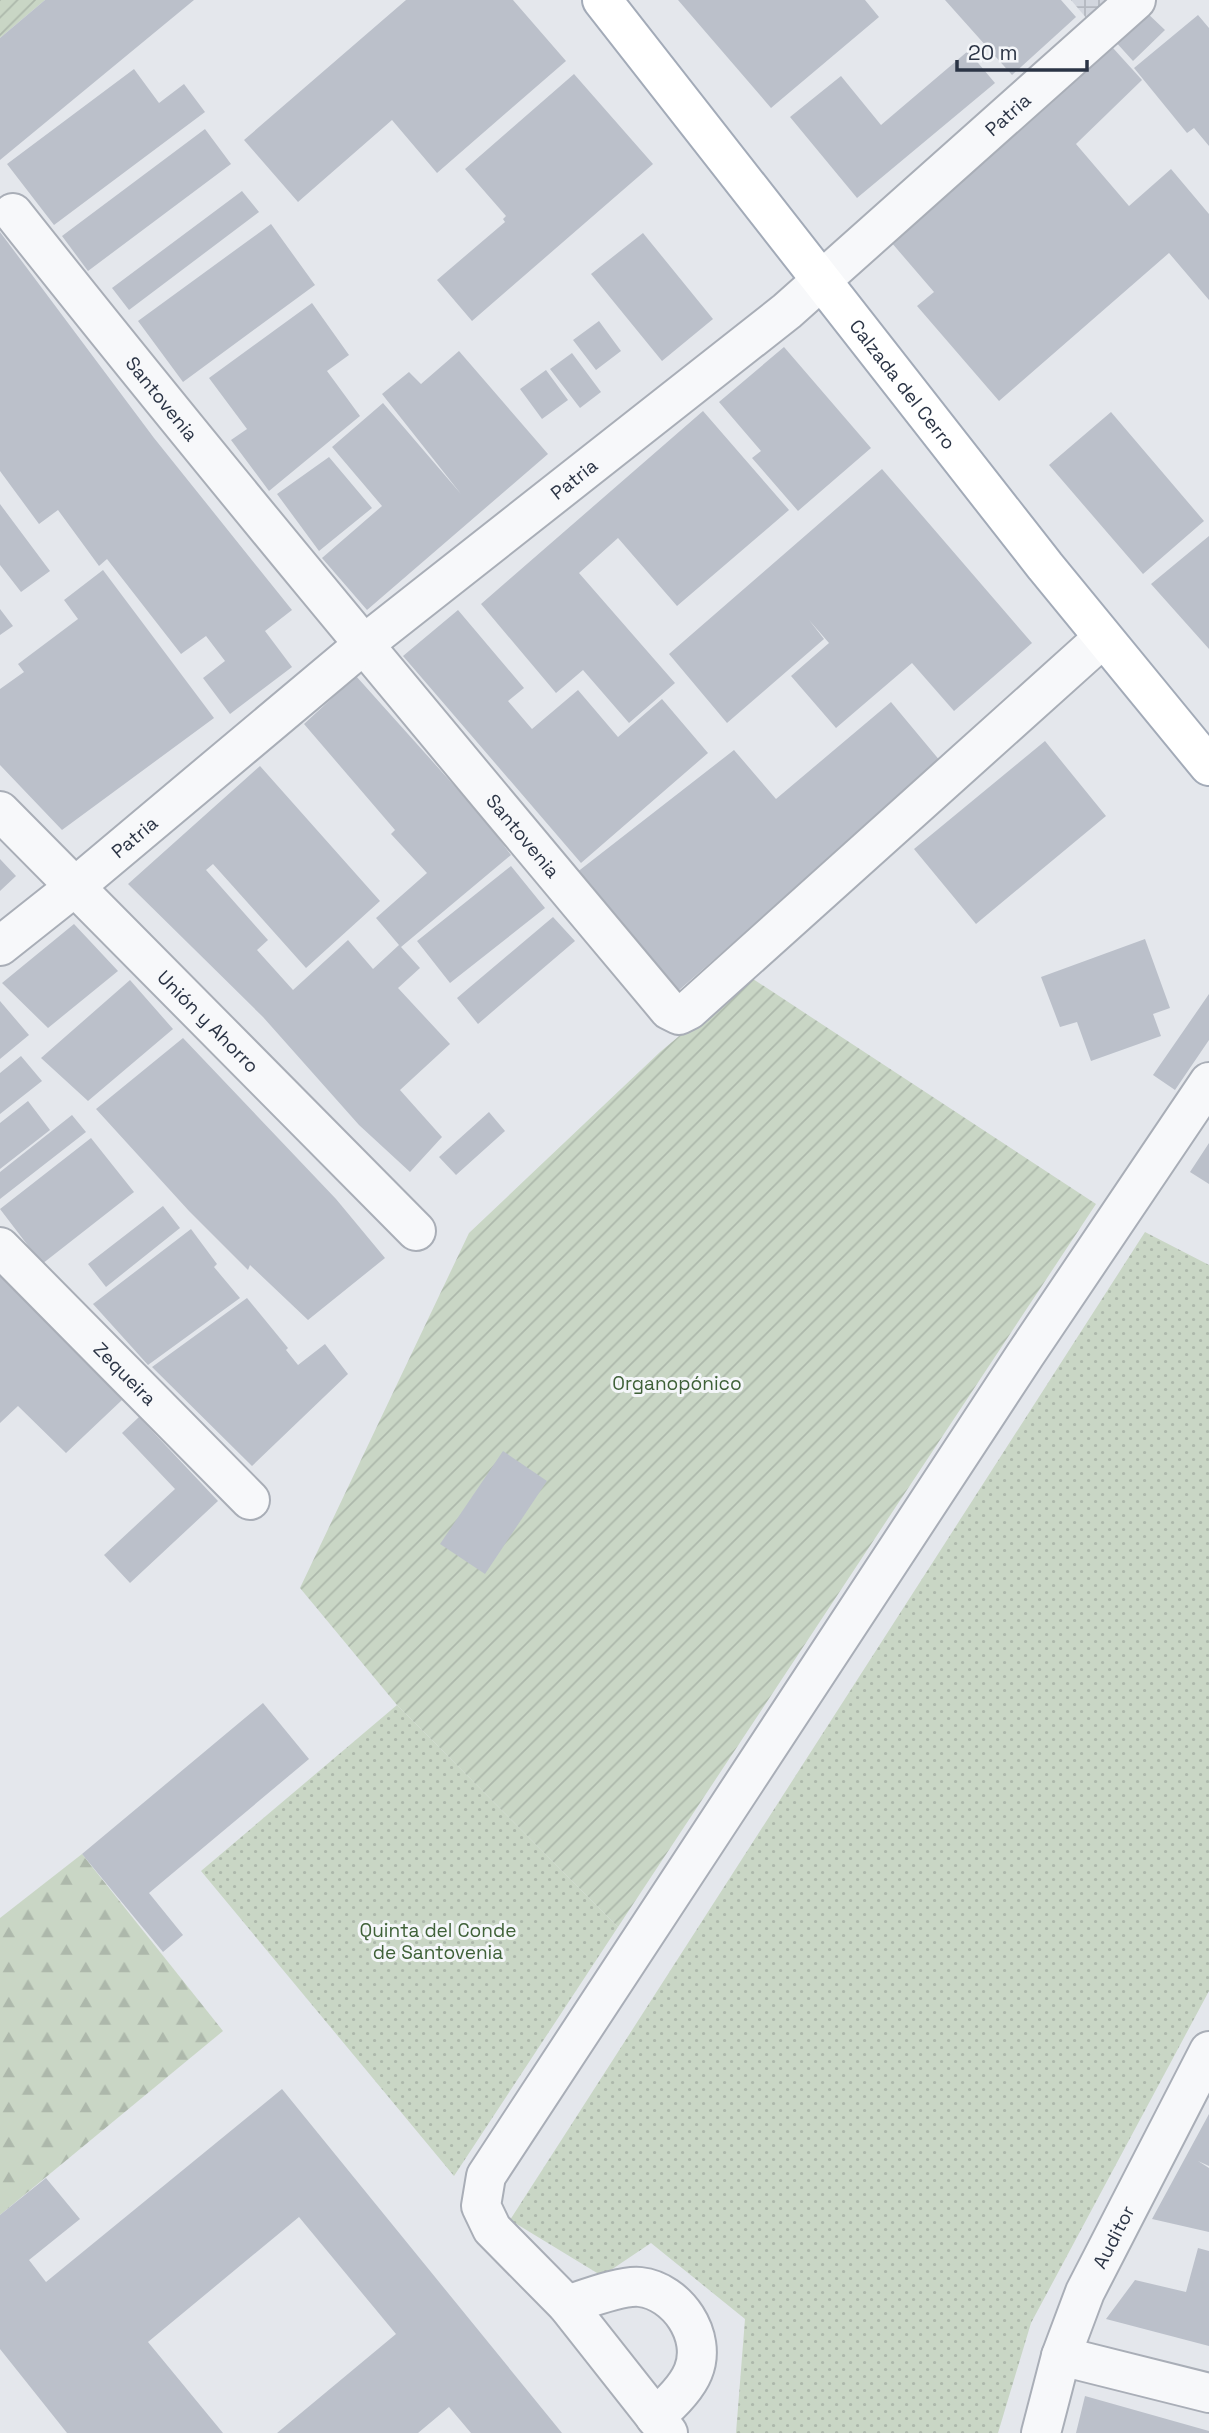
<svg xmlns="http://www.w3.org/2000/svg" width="1209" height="2433" viewBox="0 0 1209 2433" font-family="'Space Grotesk',sans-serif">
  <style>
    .industrial { fill: url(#industrial-grid) }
    .forest { fill: url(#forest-firs) }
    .park { fill: url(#park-dots) }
    .garden { fill: url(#garden-furrows) }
    .building { fill: #bbc0ca }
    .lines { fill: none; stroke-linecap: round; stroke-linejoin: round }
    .minor-casing { stroke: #a9aeb7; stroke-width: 42 }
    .major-casing { stroke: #a3abb8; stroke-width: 42 }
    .minor { stroke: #f7f8fa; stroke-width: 38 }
    .major { stroke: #fff; stroke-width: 38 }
    .labels { text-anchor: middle; stroke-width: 6; stroke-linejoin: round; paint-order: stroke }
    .street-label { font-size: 19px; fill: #2b3445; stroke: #f4f6f9 }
    .park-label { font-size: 19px; fill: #3f6138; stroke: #f4f6f9 }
  </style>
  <defs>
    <pattern id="industrial-grid" width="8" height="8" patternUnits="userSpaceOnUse" patternTransform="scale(1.75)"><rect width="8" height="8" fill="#d2d6de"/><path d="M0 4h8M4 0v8" fill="none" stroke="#b4b8c0"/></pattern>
    <pattern id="forest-firs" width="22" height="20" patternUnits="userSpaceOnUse" patternTransform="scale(1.75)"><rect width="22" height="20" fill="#c9d6c5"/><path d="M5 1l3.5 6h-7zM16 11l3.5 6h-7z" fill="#adb8ab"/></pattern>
    <pattern id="park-dots" width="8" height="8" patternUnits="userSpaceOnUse" patternTransform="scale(1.75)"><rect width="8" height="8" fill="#c9d6c5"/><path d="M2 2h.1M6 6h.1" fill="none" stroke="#adb8ab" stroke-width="1.8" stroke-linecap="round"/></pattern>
    <pattern id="garden-furrows" width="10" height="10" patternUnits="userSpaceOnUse" patternTransform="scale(1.75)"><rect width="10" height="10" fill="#c9d6c5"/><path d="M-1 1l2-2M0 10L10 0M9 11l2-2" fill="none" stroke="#adb8ab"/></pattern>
  </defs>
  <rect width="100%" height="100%" fill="#e4e7ec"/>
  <path class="industrial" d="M 1071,0 L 1108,0 L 1087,19 Z"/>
  <path class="forest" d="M 82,1854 L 223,2031 L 0,2215 L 0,1918 Z"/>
  <path class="park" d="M 1145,1232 L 1209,1265 L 1209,1991 L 1031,2323 L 998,2433 L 736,2433 L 745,2319 L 651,2243 L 602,2276 L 510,2220 Z
    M 397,1705 L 618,1927 L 454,2176 L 201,1871 Z"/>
  <path class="garden" d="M 0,0 L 45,0 L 0,38 Z
    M 750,977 L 1096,1204 L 618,1927 L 397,1705 L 300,1588 L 469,1233 L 660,1052 Z"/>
  <path class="building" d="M 45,0 L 194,0 L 0,160 L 0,38 Z
    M 406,0 L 513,0 L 566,61 L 437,173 L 392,120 L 298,202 L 244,140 Z
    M 678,0 L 865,0 L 879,17 L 771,108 Z
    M 945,0 L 1061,0 L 1076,17 L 1012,75 Z
    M 1144,10 L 1165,30 L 1133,61 L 1114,40 Z
    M 1198,15 L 1209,28 L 1209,146 L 1194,128 L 1187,133 L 1134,68 Z
    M 1113,48 L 1142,80 L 1076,144 L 1129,206 L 1171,169 L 1209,214 L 1209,300 L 1169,253 L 999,401 L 917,306 L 934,292 L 891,242 Z
    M 968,51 L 995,83 L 857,198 L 790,117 L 841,76 L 881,125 Z
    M 134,69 L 159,103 L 184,84 L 205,112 L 54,225 L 7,164 Z
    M 574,74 L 653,164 L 472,321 L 437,280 L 505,222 L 503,219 L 506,216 L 465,169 Z
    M 205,129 L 231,164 L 88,271 L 62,236 Z
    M 242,191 L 259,212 L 129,310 L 112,288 Z
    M 271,224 L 315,285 L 183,382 L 138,321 Z
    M 0,232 L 154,438 L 292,610 L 265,631 L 292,667 L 230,714 L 203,678 L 225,661 L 206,636 L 181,654 L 107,559 L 99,566 L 58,510 L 39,524 L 0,471 Z
    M 643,233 L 713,319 L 662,361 L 591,274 Z
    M 312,303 L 349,355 L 327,371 L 360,416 L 269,491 L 231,440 L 247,429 L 209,378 Z
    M 599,321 L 621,351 L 596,370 L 573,340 Z
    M 784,347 L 871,448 L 798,511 L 752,458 L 761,451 L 719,402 Z
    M 459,351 L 548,454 L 367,610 L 322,558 L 382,506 L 332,447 L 383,403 L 461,494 L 382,394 L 409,372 L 421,384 Z
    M 572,353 L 601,392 L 580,408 L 550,369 Z
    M 546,370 L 568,400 L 542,419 L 520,389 Z
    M 703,411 L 789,510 L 677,606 L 618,538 L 579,573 L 675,683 L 629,723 L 583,670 L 556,693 L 481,604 Z
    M 1111,412 L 1204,521 L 1143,574 L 1049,465 Z
    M 329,457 L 372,508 L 319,551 L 277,494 Z
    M 882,469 L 1032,643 L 954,711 L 912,663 L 836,728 L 791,676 L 829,643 L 809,620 L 824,639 L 727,723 L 669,654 Z
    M 0,504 L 50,571 L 21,592 L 0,565 Z
    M 1209,536 L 1209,649 L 1151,584 Z
    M 103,570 L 214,718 L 62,830 L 0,765 L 0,689 L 24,672 L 18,664 L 78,619 L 64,600 Z
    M 0,609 L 13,626 L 0,635 Z
    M 458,610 L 524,688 L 508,701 L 532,729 L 578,690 L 618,737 L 662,699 L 708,753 L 581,863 L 403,656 Z
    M 356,676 L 485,820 L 511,855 L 401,947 L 420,968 L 398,988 L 450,1044 L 400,1090 L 442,1137 L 410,1172 L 359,1125 L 263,1017 L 128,884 L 260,766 L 380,901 L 306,968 L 213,864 L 206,870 L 268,940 L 257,950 L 293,990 L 348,940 L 373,969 L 399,945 L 376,918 L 427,873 L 391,834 L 395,830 L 304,724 Z
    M 891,702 L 941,762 L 678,991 L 576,873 L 734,750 L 776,799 Z
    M 1045,741 L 1106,816 L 976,924 L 914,849 Z
    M 0,859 L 16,876 L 0,891 Z
    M 511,866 L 545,908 L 450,983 L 417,941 Z
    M 553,917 L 575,941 L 478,1024 L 457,998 Z
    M 74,924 L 118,971 L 48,1028 L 2,983 Z
    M 1145,939 L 1170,1008 L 1153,1014 L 1161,1036 L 1091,1061 L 1077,1022 L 1060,1027 L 1041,977 Z
    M 130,980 L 173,1029 L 88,1101 L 41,1058 Z
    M 1209,994 L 1209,1040 L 1175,1090 L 1153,1075 Z
    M 0,1001 L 29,1035 L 0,1059 Z
    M 183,1038 L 336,1199 L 385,1258 L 308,1320 L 250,1265 L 248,1270 L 189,1211 L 96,1109 Z
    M 21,1056 L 42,1081 L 0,1114 L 0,1073 Z
    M 28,1101 L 50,1130 L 0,1169 L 0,1123 Z
    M 489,1112 L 505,1131 L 456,1175 L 439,1157 Z
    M 72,1115 L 86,1132 L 0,1199 L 0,1172 Z
    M 91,1138 L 134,1192 L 42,1264 L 0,1209 Z
    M 1209,1143 L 1209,1184 L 1190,1172 Z
    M 163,1206 L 180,1228 L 106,1287 L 88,1264 Z
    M 191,1229 L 217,1264 L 214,1267 L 240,1298 L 148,1365 L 93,1304 Z
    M 0,1270 L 122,1400 L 66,1453 L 18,1406 L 0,1423 Z
    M 247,1298 L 288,1348 L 286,1350 L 298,1365 L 325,1344 L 348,1374 L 252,1466 L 152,1367 Z
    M 139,1417 L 218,1501 L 130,1583 L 104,1555 L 175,1489 L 122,1433 Z
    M 503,1451 L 547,1481 L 485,1574 L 440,1544 Z
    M 263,1703 L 309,1759 L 149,1893 L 183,1935 L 163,1952 L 82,1854 Z
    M 282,2089 L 562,2433 L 471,2433 L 449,2407 L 418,2433 L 277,2433 L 396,2334 L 299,2217 L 148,2342 L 223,2433 L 67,2433 L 0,2349 L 0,2215 L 46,2178 L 80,2219 L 29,2260 L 46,2282 Z
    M 1209,2114 L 1209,2166 L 1198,2161 L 1209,2168 L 1209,2232 L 1152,2219 Z
    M 1198,2248 L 1209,2251 L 1209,2346 L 1106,2319 L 1135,2280 L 1186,2292 Z
    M 1085,2396 L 1209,2431 L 1209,2433 L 1076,2433 Z"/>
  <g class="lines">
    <g class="minor-casing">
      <g id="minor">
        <path id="s1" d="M 13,213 C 227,483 448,746 669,1010 L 679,1015 L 689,1010 L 1103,638"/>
        <path id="s2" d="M 0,811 L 416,1231"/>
        <path id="s3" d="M 0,946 L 77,885 L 363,645 L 787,311 L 1136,0"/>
        <path id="s4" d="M 0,1247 L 250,1500"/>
        <path d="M 567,2305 C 586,2299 622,2285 640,2287 C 677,2291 708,2336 693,2372 C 686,2389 669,2405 655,2417"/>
        <path d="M 1061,2356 L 1209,2393"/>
        <path d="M 668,2433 L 567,2305 L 492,2229 L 481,2206 L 486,2176 L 1025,1355 L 1209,1082"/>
        <path id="s5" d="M 1041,2433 L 1061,2356 L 1085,2292 L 1209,2051"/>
      </g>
    </g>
    <g class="major-casing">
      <g id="major">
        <path id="s6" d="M 602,0 L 1045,566 L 1209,766"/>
      </g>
    </g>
    <use href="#minor" class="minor"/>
    <use href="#major" class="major"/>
  </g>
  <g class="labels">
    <g class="street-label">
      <text dy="7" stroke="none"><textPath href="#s3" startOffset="1307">Patria</textPath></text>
      <text dy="7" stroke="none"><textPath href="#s6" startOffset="488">Calzada del Cerro</textPath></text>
      <text dy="7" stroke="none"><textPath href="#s1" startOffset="238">Santovenia</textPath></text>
      <text dy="7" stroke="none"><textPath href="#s3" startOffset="740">Patria</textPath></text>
      <text dy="7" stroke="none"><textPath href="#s1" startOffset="805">Santovenia</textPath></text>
      <text dy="7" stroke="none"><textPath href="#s3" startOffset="173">Patria</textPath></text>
      <text dy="7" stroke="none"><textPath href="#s2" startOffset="296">Unión y Ahorro</textPath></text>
      <text dy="7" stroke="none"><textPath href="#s4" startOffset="178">Zequeira</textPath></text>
      <text dy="7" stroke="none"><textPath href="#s5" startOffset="210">Auditor</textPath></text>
    </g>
    <g class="park-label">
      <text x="677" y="1390">Organopónico</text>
      <text x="438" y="1937">Quinta del Conde<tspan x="438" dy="22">de Santovenia</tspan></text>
    </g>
  </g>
  <path d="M957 60v10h130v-10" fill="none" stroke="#2b3445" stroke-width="3.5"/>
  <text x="968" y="60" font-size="21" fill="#2b3445" stroke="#f4f6f9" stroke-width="5" paint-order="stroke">20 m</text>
</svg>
